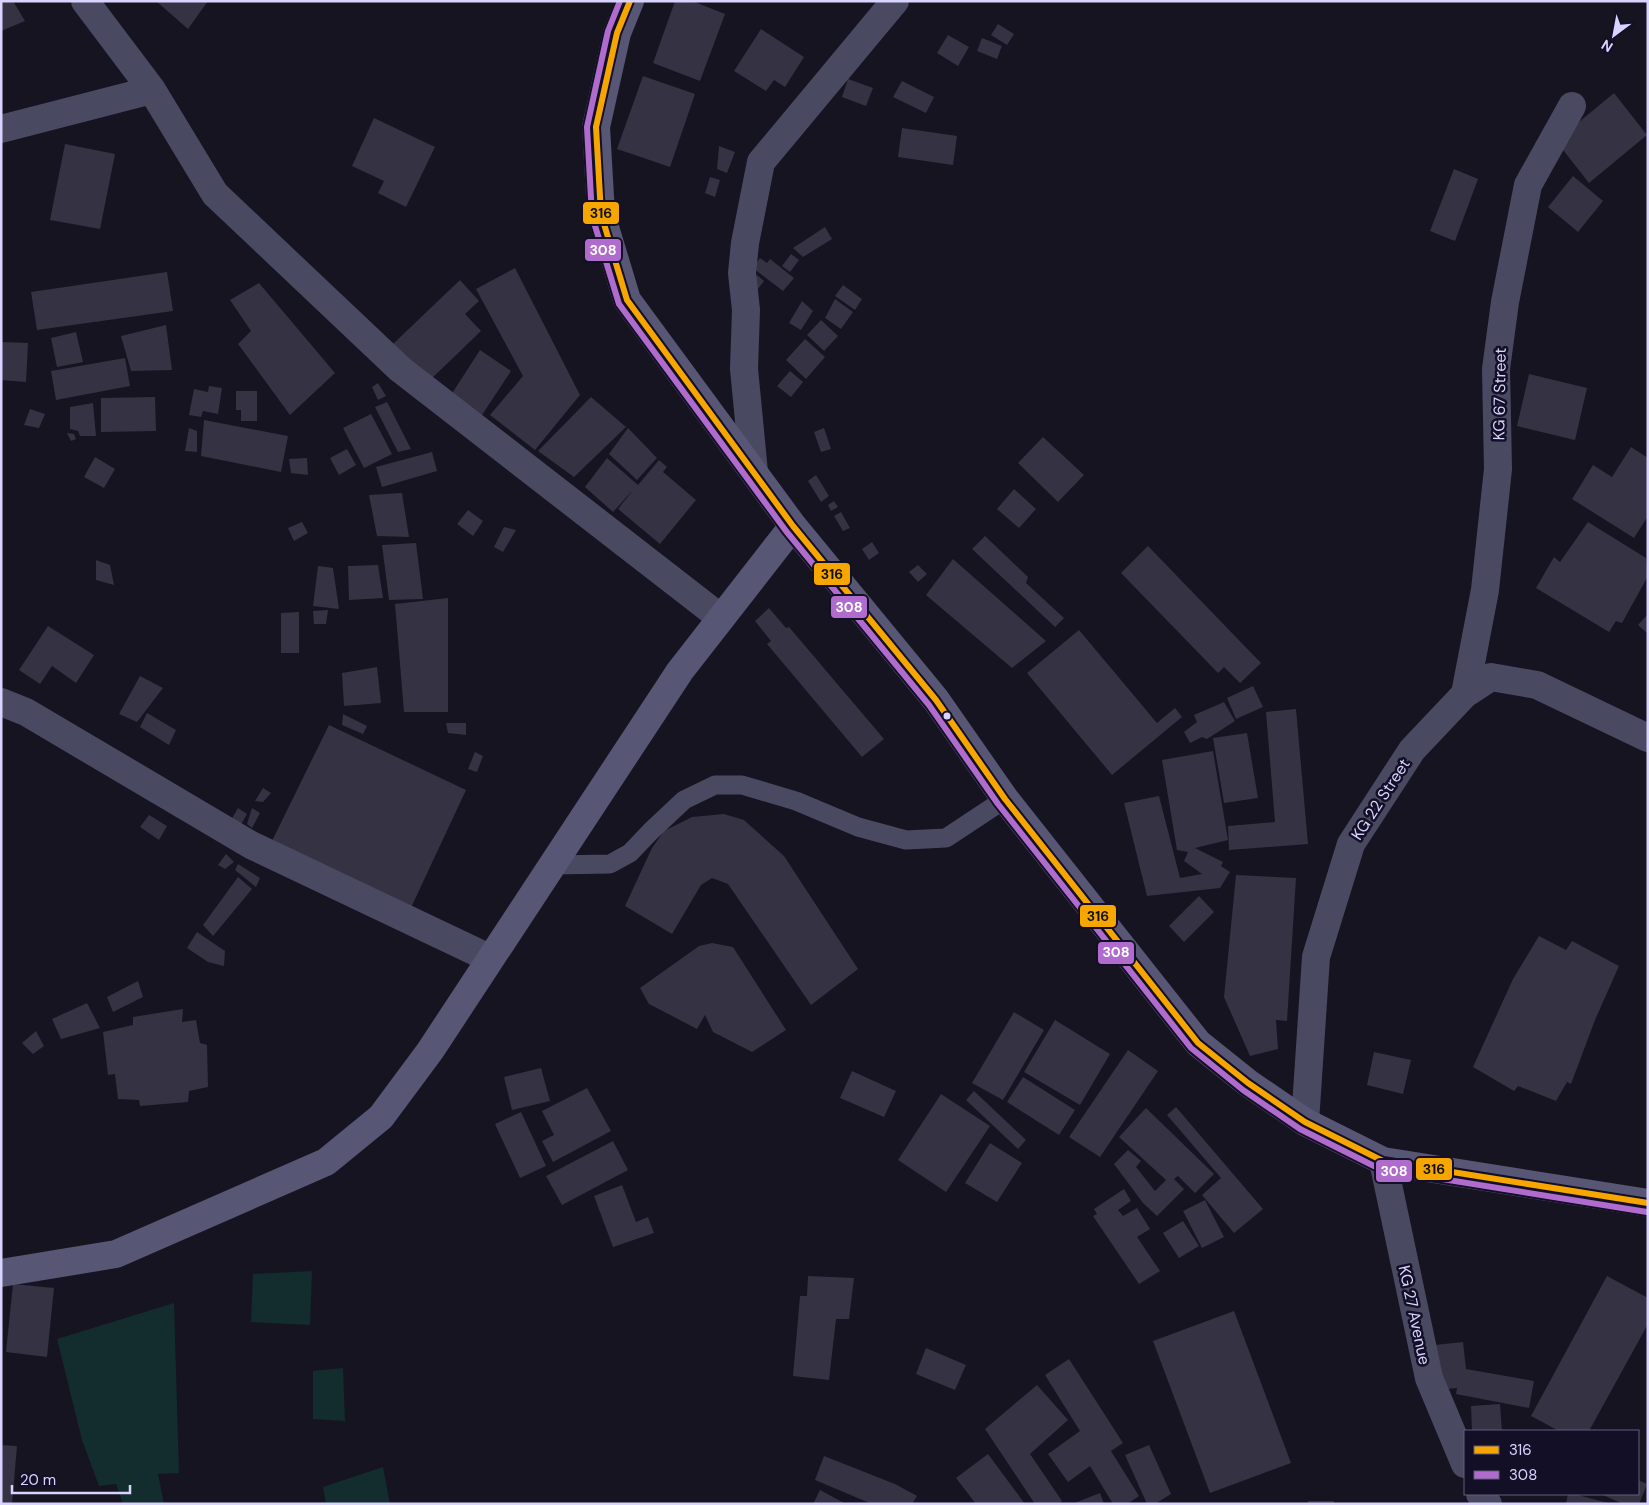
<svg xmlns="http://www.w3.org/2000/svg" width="1649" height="1505" viewBox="0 0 1649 1505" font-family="'DM Sans',sans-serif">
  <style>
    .green { fill: #132c2d }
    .building { fill: #343243 }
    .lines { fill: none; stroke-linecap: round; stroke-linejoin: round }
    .lane { stroke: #4a4962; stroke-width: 19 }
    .street { stroke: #4a4962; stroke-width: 28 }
    .secondary { stroke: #575674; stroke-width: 28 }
    .bus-1-casing { stroke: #130f26; stroke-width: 10 }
    .bus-2-casing { stroke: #130f26; stroke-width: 10 }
    .bus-1 { stroke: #f7a600; stroke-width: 6 }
    .bus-2 { stroke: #b06ccc; stroke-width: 6 }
    .bus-dot { fill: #d9d4ff; stroke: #130f26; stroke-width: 2 }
    .labels { text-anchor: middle; stroke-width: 5; stroke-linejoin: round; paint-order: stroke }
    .street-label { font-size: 16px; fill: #d9d4ff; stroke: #130f26 }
    .line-badge { stroke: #130f26; stroke-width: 2 }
    .badge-label { font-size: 14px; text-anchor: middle; font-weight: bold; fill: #fff }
    .pale-badge-label { font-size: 14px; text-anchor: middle; font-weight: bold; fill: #111 }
  </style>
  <rect width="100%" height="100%" fill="#161421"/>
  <path class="green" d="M 312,1271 L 310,1325 L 251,1322 L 253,1274 Z
    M 174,1303 L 179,1473 L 158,1474 L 164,1504 L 123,1504 L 116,1484 L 99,1486 L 82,1440 L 57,1339 Z
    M 343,1368 L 345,1421 L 313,1419 L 313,1371 Z
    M 383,1467 L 390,1504 L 326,1504 L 323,1487 Z"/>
  <path class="building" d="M 1,1 L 13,1 L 25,21 L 1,31 Z
    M 156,1 L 208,1 L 188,29 Z
    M 675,1 L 692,1 L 725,14 L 700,81 L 653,63 Z
    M 998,24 L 1014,34 L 1007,45 L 991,35 Z
    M 761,29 L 804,57 L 785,87 L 774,80 L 766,91 L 734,71 Z
    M 948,35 L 969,47 L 958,66 L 937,53 Z
    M 982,38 L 1002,46 L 997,59 L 977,51 Z
    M 643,76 L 695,94 L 670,167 L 617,149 Z
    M 848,79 L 873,88 L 866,106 L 842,97 Z
    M 902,81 L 934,97 L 926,113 L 893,97 Z
    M 1614,93 L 1647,135 L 1589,183 L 1556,141 Z
    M 374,118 L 435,147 L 406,207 L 378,193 L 384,181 L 352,166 Z
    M 902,128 L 957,136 L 953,165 L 898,157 Z
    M 65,144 L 115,154 L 100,229 L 50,220 Z
    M 719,146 L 735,152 L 727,173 L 717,169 Z
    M 1454,169 L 1478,179 L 1455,241 L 1430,231 Z
    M 1573,176 L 1603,201 L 1578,232 L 1548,207 Z
    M 710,177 L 720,180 L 715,197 L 705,193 Z
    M 825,227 L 832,239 L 803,257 L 793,248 Z
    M 791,254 L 799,260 L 790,272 L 782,266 Z
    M 760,258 L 767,263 L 770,259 L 794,278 L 783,291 L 753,268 Z
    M 515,268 L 580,395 L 535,450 L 490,415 L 523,376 L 476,289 Z
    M 167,272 L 173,311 L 37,330 L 31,292 Z
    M 757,275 L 764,281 L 754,294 L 747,288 Z
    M 460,280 L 479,301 L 465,314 L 481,331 L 429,381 L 393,344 Z
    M 259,283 L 335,373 L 290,415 L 238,344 L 251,331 L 230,300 Z
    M 843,285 L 862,299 L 855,310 L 835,296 Z
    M 835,299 L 853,312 L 841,329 L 825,318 Z
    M 802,301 L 813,311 L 801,330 L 789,323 Z
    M 821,320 L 838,336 L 824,351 L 807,335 Z
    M 166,325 L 172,370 L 131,371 L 121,336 Z
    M 76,332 L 83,362 L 57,367 L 51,338 Z
    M 805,339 L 825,357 L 806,379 L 786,360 Z
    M 1,342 L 28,343 L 26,382 L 1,380 Z
    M 480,350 L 511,371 L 480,418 L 449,398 Z
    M 125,358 L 130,386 L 56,400 L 51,371 Z
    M 790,371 L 803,382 L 791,397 L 777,386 Z
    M 1529,374 L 1587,388 L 1575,440 L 1517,426 Z
    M 378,383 L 386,396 L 378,400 L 372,387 Z
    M 209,386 L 222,388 L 218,414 L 203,411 L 201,417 L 189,415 L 194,389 L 208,392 Z
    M 236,391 L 257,391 L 257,421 L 241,421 L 241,410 L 236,410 Z
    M 155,397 L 156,431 L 101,432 L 101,398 Z
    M 591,397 L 626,427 L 574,477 L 538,451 Z
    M 387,402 L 411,449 L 398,452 L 375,407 Z
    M 93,403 L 96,436 L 80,436 L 78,431 L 70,429 L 70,407 Z
    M 30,409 L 45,414 L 39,428 L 24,425 Z
    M 371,414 L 392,454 L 364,468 L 343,428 Z
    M 204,420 L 288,436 L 281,472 L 201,456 Z
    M 189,428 L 197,431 L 197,452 L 185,451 Z
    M 628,428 L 657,458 L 637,480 L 609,454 Z
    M 824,428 L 831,449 L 821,452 L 814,432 Z
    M 67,433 L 74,434 L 76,439 L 71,441 Z
    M 1043,437 L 1084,475 L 1058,502 L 1018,463 Z
    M 1631,447 L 1648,458 L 1648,516 L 1634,538 L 1572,499 L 1593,465 L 1612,477 Z
    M 347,449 L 356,465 L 339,475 L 330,458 Z
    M 432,452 L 437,471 L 382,487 L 376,467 Z
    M 95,457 L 115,469 L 104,488 L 84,477 Z
    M 307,458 L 308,475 L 291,473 L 289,459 Z
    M 607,458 L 638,485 L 659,460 L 667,467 L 663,472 L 696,500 L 660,544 L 618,509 L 633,490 L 613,512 L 585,487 Z
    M 816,475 L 829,496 L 821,502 L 808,481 Z
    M 1014,489 L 1036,509 L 1019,528 L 997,509 Z
    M 402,493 L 409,537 L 377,536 L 369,495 Z
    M 834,501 L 838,507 L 831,511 L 828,505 Z
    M 468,510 L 483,521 L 473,536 L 457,524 Z
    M 841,512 L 850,528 L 843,531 L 834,516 Z
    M 302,522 L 308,533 L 294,541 L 288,528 Z
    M 1588,522 L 1646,558 L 1648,576 L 1622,623 L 1616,621 L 1609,632 L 1536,588 L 1554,557 L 1560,562 Z
    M 504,527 L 516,530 L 503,552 L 494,547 Z
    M 985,536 L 1028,577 L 1026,583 L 1064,618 L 1055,627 L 972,549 Z
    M 872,542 L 879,553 L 869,560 L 862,549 Z
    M 416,543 L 423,599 L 389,600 L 382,545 Z
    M 1148,546 L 1261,663 L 1240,683 L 1224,667 L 1218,673 L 1121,573 Z
    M 953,559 L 1046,641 L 1012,668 L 926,595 Z
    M 96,560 L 110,565 L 114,585 L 96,580 Z
    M 378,565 L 383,598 L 349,600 L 348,566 Z
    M 918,565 L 927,574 L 918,582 L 909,572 Z
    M 318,566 L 333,568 L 339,609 L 313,606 Z
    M 448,598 L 448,712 L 404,712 L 395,604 Z
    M 769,608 L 786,628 L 789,627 L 884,739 L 862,757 L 767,644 L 771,641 L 755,621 Z
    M 328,610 L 326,624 L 314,624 L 313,611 Z
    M 299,612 L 299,653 L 281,653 L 281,613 Z
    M 1648,614 L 1648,634 L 1638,625 Z
    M 48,626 L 94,655 L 76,683 L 52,666 L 40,684 L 19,670 Z
    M 1079,630 L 1157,723 L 1175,708 L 1182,717 L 1112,775 L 1027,673 Z
    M 377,667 L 381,703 L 344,706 L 342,673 Z
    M 140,676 L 163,688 L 137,722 L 119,714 Z
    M 1253,686 L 1263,707 L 1236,719 L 1227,698 Z
    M 1224,702 L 1235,721 L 1207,739 L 1202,737 L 1190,743 L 1184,732 L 1197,722 L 1194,715 Z
    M 1296,709 L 1308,844 L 1229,850 L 1228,826 L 1275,822 L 1266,712 Z
    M 147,713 L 176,730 L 169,745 L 140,727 Z
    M 343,714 L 367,726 L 363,734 L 342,725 Z
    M 446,723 L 466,723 L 466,735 L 448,733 Z
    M 329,725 L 466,790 L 409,912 L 268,849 Z
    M 1247,733 L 1258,798 L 1224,803 L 1213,738 Z
    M 1213,751 L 1228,840 L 1195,848 L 1223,862 L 1221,866 L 1230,872 L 1220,888 L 1147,896 L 1124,803 L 1159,796 L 1180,878 L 1202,874 L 1184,861 L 1188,852 L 1177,850 L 1162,760 Z
    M 475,752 L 483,756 L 477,772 L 468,769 Z
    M 263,788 L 271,793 L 263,802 L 255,801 Z
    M 238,808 L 247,814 L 239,828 L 230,822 Z
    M 252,808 L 260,813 L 252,828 L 247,824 Z
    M 724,814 L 744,820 L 784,856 L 858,969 L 811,1005 L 728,884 L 712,878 L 701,885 L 672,934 L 625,906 L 652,848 L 664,831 L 692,817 Z
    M 149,815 L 167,826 L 159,840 L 140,827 Z
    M 226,854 L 234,862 L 225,869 L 218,865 Z
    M 238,864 L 260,878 L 256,887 L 235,870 Z
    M 1236,875 L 1296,878 L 1287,1021 L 1276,1020 L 1278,1049 L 1250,1056 L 1224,997 Z
    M 238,877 L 252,889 L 213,936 L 203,925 Z
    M 1199,896 L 1214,912 L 1184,942 L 1169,926 Z
    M 197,932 L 225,951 L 224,966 L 208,962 L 187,948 Z
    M 1539,936 L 1566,950 L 1572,941 L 1619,966 L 1595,1020 L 1571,1084 L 1567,1082 L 1556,1101 L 1518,1086 L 1514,1091 L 1473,1067 L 1513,979 Z
    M 712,943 L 733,947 L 786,1030 L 752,1052 L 713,1032 L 705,1015 L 697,1029 L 649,1004 L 640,988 L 699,946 Z
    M 138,981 L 143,997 L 113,1012 L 107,997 Z
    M 87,1003 L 100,1028 L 61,1039 L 52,1019 Z
    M 183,1009 L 182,1022 L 196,1020 L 200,1043 L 207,1045 L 208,1087 L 189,1091 L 188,1102 L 140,1106 L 139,1100 L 118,1099 L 115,1074 L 108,1075 L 103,1032 L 133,1025 L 133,1017 Z
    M 1014,1012 L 1044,1030 L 1003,1100 L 972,1083 Z
    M 1055,1020 L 1110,1054 L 1080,1105 L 1024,1072 Z
    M 36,1031 L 44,1046 L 33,1054 L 22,1043 Z
    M 1128,1050 L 1158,1071 L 1100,1157 L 1069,1137 Z
    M 1374,1052 L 1411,1060 L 1403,1094 L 1367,1085 Z
    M 541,1068 L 550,1101 L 512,1110 L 504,1077 Z
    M 852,1071 L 896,1091 L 884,1117 L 840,1098 Z
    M 1023,1077 L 1075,1110 L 1059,1135 L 1007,1102 Z
    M 587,1088 L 611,1131 L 553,1162 L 542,1141 L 554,1135 L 542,1111 Z
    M 974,1091 L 1026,1140 L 1018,1149 L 966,1100 Z
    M 941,1094 L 990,1126 L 946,1192 L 898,1160 Z
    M 1176,1107 L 1263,1209 L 1234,1233 L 1202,1195 L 1221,1178 L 1167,1115 Z
    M 1146,1108 L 1214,1174 L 1195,1193 L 1178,1176 L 1174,1179 L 1184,1189 L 1157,1216 L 1143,1203 L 1114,1164 L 1128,1150 L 1141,1161 L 1136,1167 L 1155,1191 L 1166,1180 L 1119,1137 Z
    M 521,1112 L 546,1166 L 520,1178 L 495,1124 Z
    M 613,1141 L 628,1170 L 562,1205 L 546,1176 Z
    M 990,1143 L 1022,1163 L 997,1202 L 965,1183 Z
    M 622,1185 L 636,1222 L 648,1217 L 654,1233 L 613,1247 L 594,1196 Z
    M 1124,1189 L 1131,1201 L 1118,1210 L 1123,1216 L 1137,1208 L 1150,1229 L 1137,1237 L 1160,1271 L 1139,1284 L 1093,1216 L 1097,1214 L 1094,1209 Z
    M 1205,1200 L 1224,1237 L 1202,1248 L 1183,1211 Z
    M 1183,1221 L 1199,1246 L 1179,1258 L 1163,1233 Z
    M 808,1276 L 854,1278 L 849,1319 L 836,1319 L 829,1380 L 793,1376 L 800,1296 L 807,1296 Z
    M 1607,1276 L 1648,1298 L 1648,1324 L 1589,1431 L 1559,1431 L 1531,1416 Z
    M 13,1284 L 54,1288 L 47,1357 L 6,1352 Z
    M 1234,1311 L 1291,1463 L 1210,1493 L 1153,1341 Z
    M 1463,1342 L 1466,1369 L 1534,1381 L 1529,1408 L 1456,1394 L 1457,1388 L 1440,1390 L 1435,1345 Z
    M 926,1348 L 966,1365 L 955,1390 L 916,1374 Z
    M 1069,1359 L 1123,1443 L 1111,1451 L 1139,1496 L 1127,1504 L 1113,1504 L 1090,1466 L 1068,1482 L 1048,1454 L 1080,1431 L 1045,1375 Z
    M 1037,1385 L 1068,1420 L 1030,1454 L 1062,1501 L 1058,1504 L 1035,1504 L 985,1429 Z
    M 1500,1404 L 1502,1431 L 1472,1431 L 1471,1406 Z
    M 1,1445 L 17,1446 L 12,1504 L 1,1504 Z
    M 1149,1445 L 1171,1494 L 1155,1504 L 1147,1504 L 1125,1455 Z
    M 988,1454 L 1025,1504 L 976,1504 L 956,1478 Z
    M 824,1456 L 895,1484 L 917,1496 L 912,1504 L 872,1504 L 815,1480 Z
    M 1638,1480 L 1647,1484 L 1639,1504 L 1623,1504 L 1601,1494 L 1638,1494 Z
    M 820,1490 L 846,1504 L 813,1504 Z
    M 1100,1493 L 1104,1504 L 1072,1504 Z
    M 1568,1494 L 1574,1494 L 1612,1504 L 1566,1504 Z
    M 1308,1501 L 1334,1501 L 1334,1504 L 1308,1504 Z"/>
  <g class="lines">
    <path class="lane" d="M 553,865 L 610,864 L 630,853 L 651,831 L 684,800 L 715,785 L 742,785 L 796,801 L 858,827 L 906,840 L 946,838 L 1005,799"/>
    <path class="street" d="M 85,1 L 152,90 L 215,194 L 400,369 L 721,618
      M 1,129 L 152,90
      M 754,472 L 744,369 L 746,310 L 742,273 L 745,243 L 761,162 L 895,1
      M 1465,694 L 1485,590 L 1498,469 L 1496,369 L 1505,302 L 1528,185 L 1572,106
      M 1,702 L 26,712 L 251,845 L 489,958
      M 1305,1122 L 1316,957 L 1351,844 L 1412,750 L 1465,694 L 1491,677 L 1537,685 L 1648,738
      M 1383,1161 L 1429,1378 L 1465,1464
      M 1480,1494 L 1488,1504"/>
    <path class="secondary" d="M 630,1 L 617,33 L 596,127 L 601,214 L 627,300 L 793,526 L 936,700 L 1005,799 L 1198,1043 L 1248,1083 L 1305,1122 L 1383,1161 L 1648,1203
      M 1,1273 L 116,1254 L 326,1162 L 381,1117 L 430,1051 L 680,671 L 793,526"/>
    <g class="bus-1-casing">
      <path id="bus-1" d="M 630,1 L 617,33 L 596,127 L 601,214 L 627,300 L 793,526 L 936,700 L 1005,799 L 1198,1043 L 1248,1083 L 1305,1122 L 1383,1161 L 1648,1203"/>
    </g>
    <g class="bus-2-casing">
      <path id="bus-2" d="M 620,1 L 608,31 L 587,127 L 592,216 L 619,304 L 786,531 L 929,705 L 998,804 L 1191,1048 L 1243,1090 L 1300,1129 L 1380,1169 L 1647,1212"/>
    </g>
    <use href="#bus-1" class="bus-1"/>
    <use href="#bus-2" class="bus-2"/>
  </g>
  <circle class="bus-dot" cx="947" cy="716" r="4.5"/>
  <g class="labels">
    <g class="street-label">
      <text transform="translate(1499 394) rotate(-89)" y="6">KG 67 Street</text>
      <text transform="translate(1380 799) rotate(-57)" y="6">KG 22 Street</text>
      <text transform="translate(1415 1315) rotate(78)" y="6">KG 27 Avenue</text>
    </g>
  </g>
  <g class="line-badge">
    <rect x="582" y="201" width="38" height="24" rx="5" fill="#f7a600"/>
    <rect x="584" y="238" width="38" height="24" rx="5" fill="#b06ccc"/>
    <rect x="813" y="562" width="38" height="24" rx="5" fill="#f7a600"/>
    <rect x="830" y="595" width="38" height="24" rx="5" fill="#b06ccc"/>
    <rect x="1079" y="904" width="38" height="24" rx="5" fill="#f7a600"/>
    <rect x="1097" y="941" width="38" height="24" rx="5" fill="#b06ccc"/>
    <rect x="1415" y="1157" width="38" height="24" rx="5" fill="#f7a600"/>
    <rect x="1375" y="1159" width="38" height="24" rx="5" fill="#b06ccc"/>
  </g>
  <g class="badge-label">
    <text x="603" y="255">308</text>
    <text x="849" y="612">308</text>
    <text x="1116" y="957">308</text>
    <text x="1394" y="1176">308</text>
  </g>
  <g class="pale-badge-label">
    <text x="601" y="218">316</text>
    <text x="832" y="579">316</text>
    <text x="1098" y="921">316</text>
    <text x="1434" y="1174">316</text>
  </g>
  <rect width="1649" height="1505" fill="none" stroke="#d9d4ff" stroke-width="5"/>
  <rect x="1464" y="1430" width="175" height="65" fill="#130f26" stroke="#625e7d"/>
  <rect x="1474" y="1446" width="25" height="8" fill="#f7a600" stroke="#625e7d"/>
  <text x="1509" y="1455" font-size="15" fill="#d9d4ff">316</text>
  <rect x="1474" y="1471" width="25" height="8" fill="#b06ccc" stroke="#625e7d"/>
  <text x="1509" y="1480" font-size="15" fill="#d9d4ff">308</text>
  <g transform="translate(1614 35) rotate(212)" stroke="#130f26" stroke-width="4" paint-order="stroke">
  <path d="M0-4L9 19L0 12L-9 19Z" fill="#d9d4ff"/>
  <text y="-8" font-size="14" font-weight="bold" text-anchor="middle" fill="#d9d4ff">N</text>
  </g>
  <path d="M12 1485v8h118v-8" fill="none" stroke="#d9d4ff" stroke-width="2.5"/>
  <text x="20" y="1485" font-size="15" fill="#d9d4ff" stroke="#130f26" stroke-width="4" paint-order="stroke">20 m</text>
</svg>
